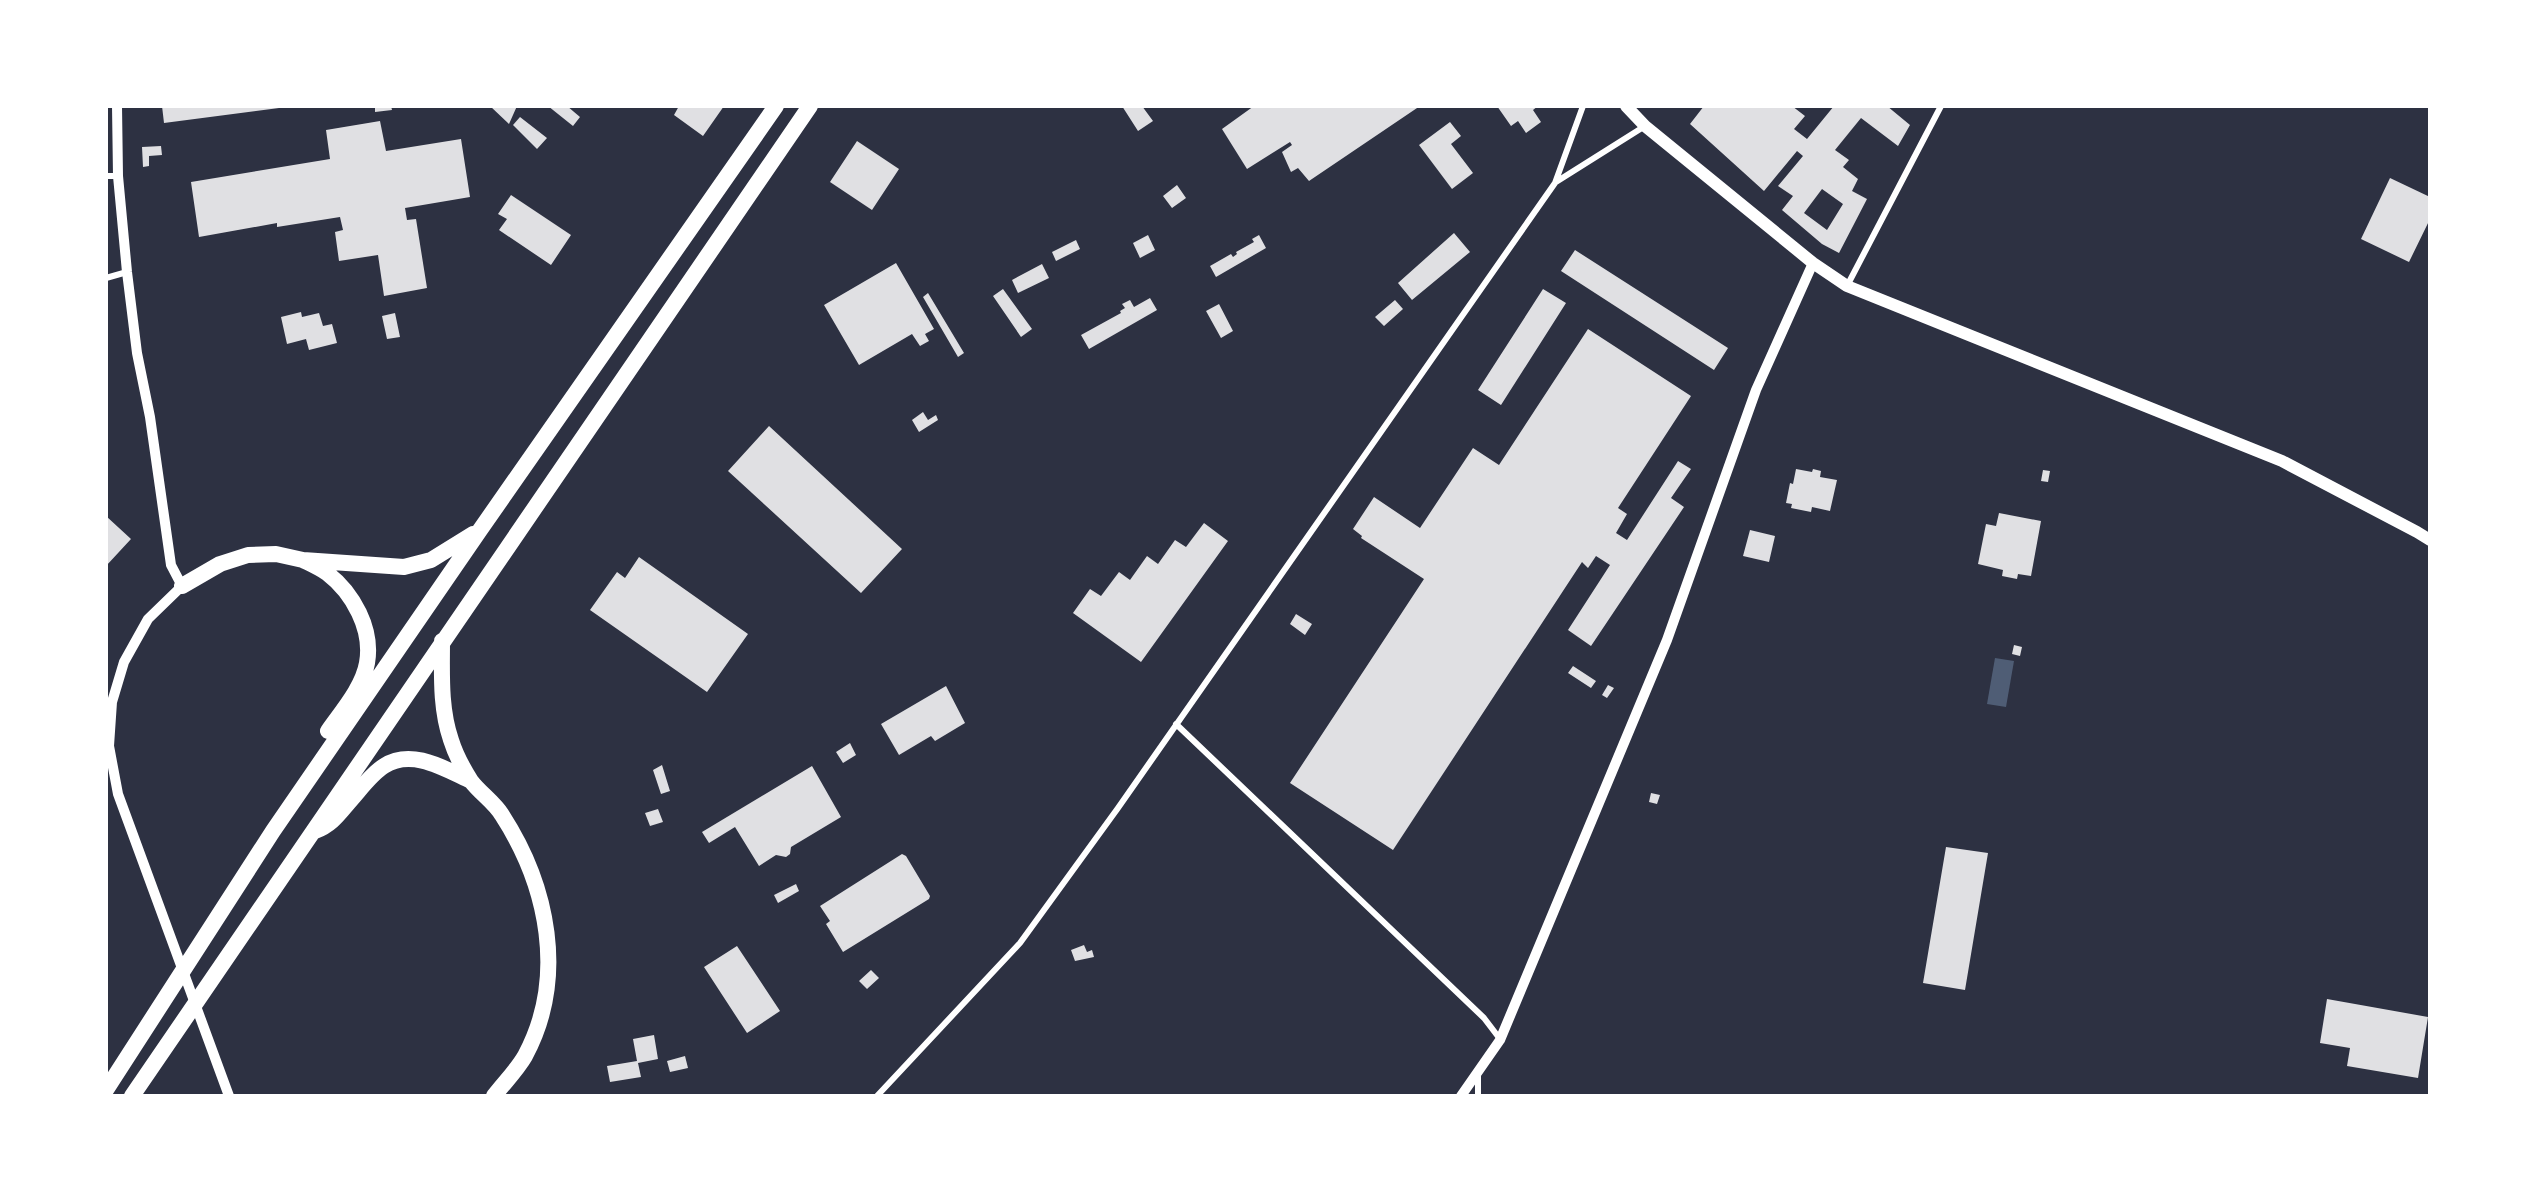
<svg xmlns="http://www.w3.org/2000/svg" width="2536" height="1202" viewBox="0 0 2536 1202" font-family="'Golos Text',sans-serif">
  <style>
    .water { fill: #4f5d75 }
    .building { fill: #e0e0e3; fill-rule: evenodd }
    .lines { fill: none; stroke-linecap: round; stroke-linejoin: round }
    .minor { stroke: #fff; stroke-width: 6 }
    .tertiary { stroke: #fff; stroke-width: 10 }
    .secondary { stroke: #fff; stroke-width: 12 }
    .trunk { stroke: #fff; stroke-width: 16 }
  </style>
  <rect width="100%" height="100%" fill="#2d3142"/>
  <path class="water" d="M 1995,658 L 2014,661 L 2006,707 L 1987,704 Z"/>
  <path class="building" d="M 162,106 L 279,106 L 279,108 L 164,123 Z
    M 375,106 L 391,106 L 392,110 L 375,112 Z
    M 490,106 L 517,106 L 509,124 Z
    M 548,106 L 567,106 L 580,117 L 573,126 Z
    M 679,106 L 724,106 L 703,136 L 674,115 Z
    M 1122,106 L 1142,106 L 1153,121 L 1138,131 Z
    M 1254,106 L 1420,106 L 1309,181 L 1298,168 L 1291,172 L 1282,152 L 1292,145 L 1290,142 L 1247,169 L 1222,129 Z
    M 1497,106 L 1538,106 L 1533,110 L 1541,122 L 1526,133 L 1518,121 L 1511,126 Z
    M 1704,106 L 1792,106 L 1805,116 L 1794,129 L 1807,139 L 1834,106 L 1887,106 L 1910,125 L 1898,146 L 1861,118 L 1835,150 L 1849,160 L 1843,167 L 1858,179 L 1852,191 L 1867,199 L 1839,253 L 1822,244 L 1782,210 L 1793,196 L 1778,186 L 1803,156 L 1797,151 L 1764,191 L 1690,124 ZM 1822,189 L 1843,204 L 1827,230 L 1804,213 Z
    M 520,117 L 547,138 L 537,149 L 513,125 Z
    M 380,121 L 386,151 L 461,139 L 470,197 L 405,208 L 407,220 L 416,219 L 427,288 L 384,296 L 378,255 L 339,261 L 335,232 L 343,230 L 340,217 L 277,227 L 277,223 L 199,237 L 191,182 L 330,159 L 326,130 Z
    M 1450,122 L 1461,136 L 1451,144 L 1473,173 L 1452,189 L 1419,145 Z
    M 857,141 L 899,169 L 872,210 L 830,182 Z
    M 161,146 L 162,155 L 149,156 L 149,166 L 143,167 L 142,147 Z
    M 2390,178 L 2430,197 L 2430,219 L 2409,262 L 2361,239 Z
    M 1177,185 L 1186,198 L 1172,208 L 1163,196 Z
    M 511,195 L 571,235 L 551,265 L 499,230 L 507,219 L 498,214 Z
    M 1454,233 L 1470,252 L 1412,300 L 1398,283 Z
    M 1148,235 L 1155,250 L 1140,258 L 1133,243 Z
    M 1259,235 L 1266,248 L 1216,277 L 1210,266 L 1231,254 L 1233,257 L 1237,254 L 1236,252 L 1254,242 L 1252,239 Z
    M 1076,240 L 1080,249 L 1056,261 L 1052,252 Z
    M 1575,250 L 1728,348 L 1714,370 L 1561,271 Z
    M 896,263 L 934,329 L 925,334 L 929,341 L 920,346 L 912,334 L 859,365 L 824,305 Z
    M 1042,264 L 1049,278 L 1018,293 L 1012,280 Z
    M 1003,289 L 1032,329 L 1021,337 L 993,296 Z
    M 1543,289 L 1566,303 L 1501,405 L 1478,390 Z
    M 928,293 L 964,353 L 958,357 L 923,297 Z
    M 1150,298 L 1157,310 L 1089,349 L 1081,335 L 1121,313 L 1120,311 L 1125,308 L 1122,304 L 1130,300 L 1134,307 Z
    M 1395,300 L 1403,309 L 1384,326 L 1375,317 Z
    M 1219,304 L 1233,331 L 1221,338 L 1206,311 Z
    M 301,312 L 302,317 L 319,313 L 323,326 L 332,324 L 337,343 L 309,350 L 306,339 L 287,344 L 281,317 Z
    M 395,313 L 400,337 L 387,339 L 382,316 Z
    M 1588,329 L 1691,396 L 1618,508 L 1627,514 L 1616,533 L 1627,540 L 1678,461 L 1691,469 L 1671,498 L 1684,507 L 1591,646 L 1568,630 L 1610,565 L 1596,556 L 1588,568 L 1582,562 L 1393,850 L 1290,783 L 1424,579 L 1361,538 L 1362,536 L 1353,529 L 1374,497 L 1420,528 L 1473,448 L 1499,465 Z
    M 923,412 L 928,420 L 936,415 L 938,420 L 919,432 L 912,420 Z
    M 769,426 L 902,549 L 861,593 L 728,471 Z
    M 1796,469 L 1812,472 L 1813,469 L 1821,471 L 1820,477 L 1837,480 L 1830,511 L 1812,507 L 1811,512 L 1791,508 L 1792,504 L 1786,503 L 1790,483 L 1793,484 Z
    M 2043,470 L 2050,471 L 2048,482 L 2041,481 Z
    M 1999,513 L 2041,521 L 2031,576 L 2018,574 L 2017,579 L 2002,576 L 2003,570 L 1978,564 L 1986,524 L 1996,526 Z
    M 106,516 L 131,539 L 106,566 Z
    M 1204,523 L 1228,541 L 1141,662 L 1073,613 L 1090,589 L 1101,596 L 1119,572 L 1130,580 L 1147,556 L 1158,564 L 1175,540 L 1186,547 Z
    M 1750,530 L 1775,536 L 1769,562 L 1743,556 Z
    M 639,557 L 748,634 L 707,692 L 590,610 L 617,572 L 625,578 Z
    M 1296,614 L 1312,624 L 1305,635 L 1290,624 Z
    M 2014,645 L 2022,647 L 2020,656 L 2012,654 Z
    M 1573,666 L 1596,681 L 1591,688 L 1568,673 Z
    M 1608,685 L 1614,688 L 1607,698 L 1602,695 Z
    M 946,686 L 965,723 L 935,741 L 931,736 L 899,755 L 881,724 Z
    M 850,743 L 856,755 L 843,763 L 836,752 Z
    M 662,765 L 670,791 L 661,794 L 653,770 Z
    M 812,766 L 841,817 L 791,847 L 790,854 L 786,857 L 776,855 L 759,866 L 735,827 L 709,843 L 702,832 Z
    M 1651,793 L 1660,795 L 1657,804 L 1649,802 Z
    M 658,809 L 663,822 L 650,826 L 645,813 Z
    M 1946,847 L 1988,853 L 1965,990 L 1923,983 Z
    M 902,854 L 906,856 L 930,896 L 929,899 L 843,952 L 826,924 L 830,921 L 820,906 Z
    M 796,884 L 799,891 L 778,903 L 774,895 Z
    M 1084,945 L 1087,952 L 1092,950 L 1094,957 L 1075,961 L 1071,950 Z
    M 737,946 L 780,1011 L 747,1033 L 704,967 Z
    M 871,970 L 879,978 L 867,989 L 859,981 Z
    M 2327,999 L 2428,1017 L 2418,1078 L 2347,1066 L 2350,1048 L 2320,1043 Z
    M 654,1035 L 658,1059 L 638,1063 L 641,1077 L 610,1082 L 607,1066 L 637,1061 L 633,1039 Z
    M 685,1056 L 688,1068 L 670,1072 L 667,1061 Z"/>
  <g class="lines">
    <path class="minor" d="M 106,176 L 118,176
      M 1556,182 L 1645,126
      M 106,278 L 127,272
      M 1847,286 L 1941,106
      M 1176,724 L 1484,1018 L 1500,1039
      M 1478,1073 L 1478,1096
      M 877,1096 L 1020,943 L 1118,808 L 1555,183 L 1583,106"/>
    <path class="tertiary" d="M 117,106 L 118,176 L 127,272 L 137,353 L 150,417 L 171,565 L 182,586 L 148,619 L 124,662 L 112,702 L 109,746 L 118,794 L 229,1096
      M 1461,1096 L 1500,1040 L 1667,640 L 1756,390 L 1813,263"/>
    <path class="secondary" d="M 1626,106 L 1645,126 L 1813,263 L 1847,286 L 2282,461 L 2417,532 L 2430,540"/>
    <path class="trunk" d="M 303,560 C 311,564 320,568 327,573 C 353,593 373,629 367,663 C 363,687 342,711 328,731
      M 182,586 L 220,564 L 248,555 L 276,554 L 303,560 L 404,567 L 431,560 L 473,534
      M 442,641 C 442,674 440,708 451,740 C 455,753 464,770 471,781 C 480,793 494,802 502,815 C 548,886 567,978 525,1056 C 517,1070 504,1083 494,1096
      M 315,831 C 331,825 338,815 349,802 C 360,790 371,774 384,766 C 412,748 445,769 471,781
      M 106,1090 L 273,831 L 480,530 L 776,106
      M 132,1096 L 810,106"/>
  </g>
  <rect width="2536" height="1202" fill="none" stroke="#ffffff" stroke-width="216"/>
</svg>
